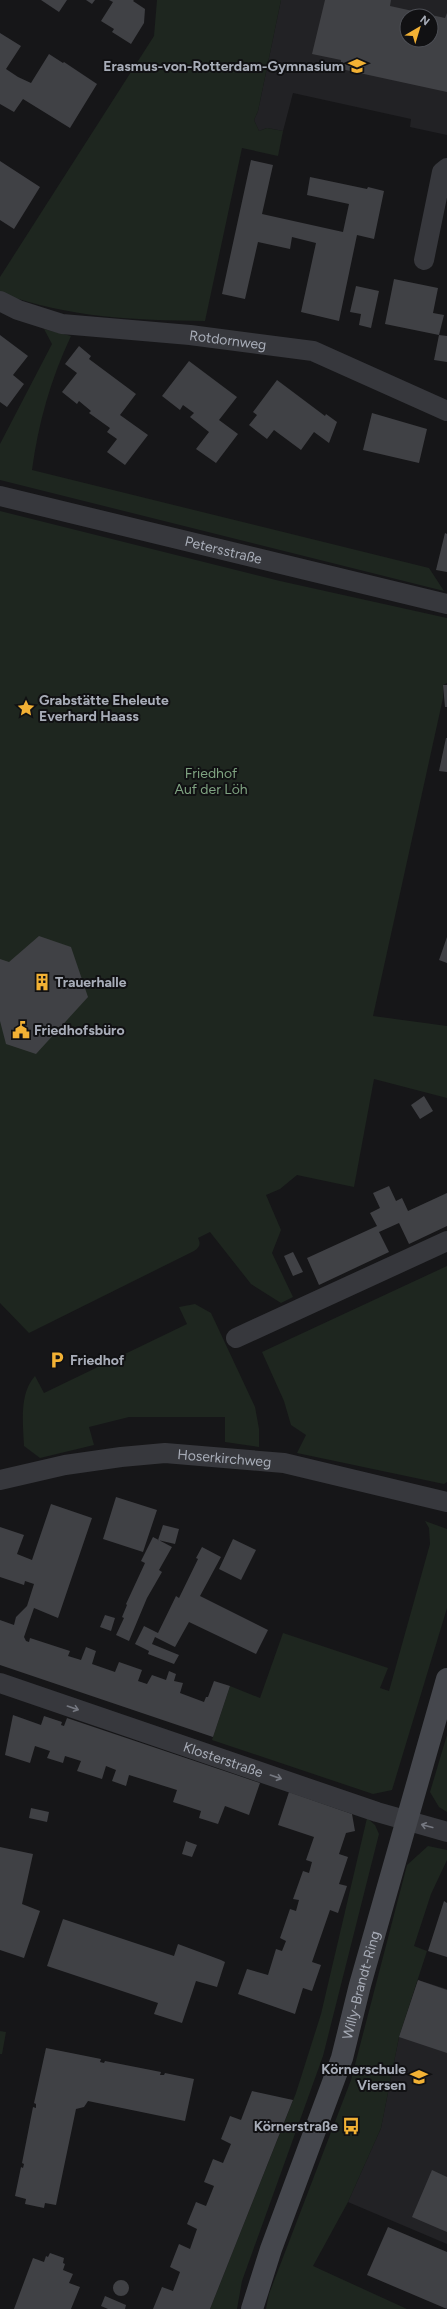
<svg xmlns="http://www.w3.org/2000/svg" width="447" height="2309" viewBox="0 0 447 2309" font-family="Figtree,sans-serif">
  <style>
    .built { fill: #222225; fill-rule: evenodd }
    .green { fill: #1e261f }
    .building { fill: #404145; fill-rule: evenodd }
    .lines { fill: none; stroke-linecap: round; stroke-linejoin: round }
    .street { stroke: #37383d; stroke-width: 20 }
    .secondary { stroke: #45474d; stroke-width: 22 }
    .oneway { stroke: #757881 }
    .labels { text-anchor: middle; stroke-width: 4; stroke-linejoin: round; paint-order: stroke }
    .poi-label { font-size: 14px; font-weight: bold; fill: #a8adb8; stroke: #111113; text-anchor: start }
    .street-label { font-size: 14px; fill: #a8adb8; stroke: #111113 }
    .park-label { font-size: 14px; fill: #7fa381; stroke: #111113 }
  </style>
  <rect width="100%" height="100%" fill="#161618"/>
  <path class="built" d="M 281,0 L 447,0 L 447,135 L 410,127 L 411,119 L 293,93 L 283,131 L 267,128 L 259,131 L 254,120 L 258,111 ZM 407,16 L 431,16 L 431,40 L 407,40 Z
    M 418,1980 L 447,1989 L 447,2244 L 348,2202 L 381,2128 L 399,2037 Z"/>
  <path class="green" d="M 157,0 L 281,0 L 258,111 L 254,120 L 259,131 L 267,128 L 283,131 L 278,156 L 242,148 L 205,321 C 131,320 71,318 0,293 L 0,277 L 154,36 Z
    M 44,329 L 71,336 C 51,378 38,424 32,470 L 429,568 L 444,591 L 0,480 L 0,444 L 52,344 Z
    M 0,511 L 280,581 L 447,618 L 447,683 L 443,685 L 443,698 L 373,1016 L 447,1026 L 447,1098 L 374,1079 L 354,1187 L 297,1175 L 280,1189 L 266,1195 L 281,1230 L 272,1253 L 293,1297 L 281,1303 L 251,1284 L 210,1232 L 198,1238 C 201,1244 200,1247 194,1251 L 29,1333 L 0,1303 Z
    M 447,1266 L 447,1482 L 444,1484 L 297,1453 L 306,1435 L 291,1425 L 284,1401 L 262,1352 Z
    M 195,1304 L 211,1313 L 255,1407 L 259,1429 L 259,1447 L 225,1442 L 225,1417 L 129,1417 L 89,1427 L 94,1445 L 40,1458 L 24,1446 C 23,1424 19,1393 35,1376 L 44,1393 L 187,1324 L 179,1307 Z
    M 425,1521 L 447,1529 L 447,1608 L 392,1790 L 373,1794 L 212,1740 L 230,1686 L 260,1698 L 283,1633 L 388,1668 L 380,1688 L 389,1691 L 430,1544 L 429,1528 Z
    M 447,1735 L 447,1812 L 439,1807 L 430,1792 Z
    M 367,1818 L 375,1825 L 379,1834 L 323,2056 L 242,2281 L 237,2309 L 210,2309 L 296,2093 L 321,2014 Z
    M 428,1846 L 447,1850 L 447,1860 L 431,1894 L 414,1946 L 427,1951 L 399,2037 L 381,2128 L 348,2202 L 313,2266 L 407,2309 L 266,2309 L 269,2294 L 351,2080 L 407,1865 Z
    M 0,2031 L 6,2032 L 2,2054 L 0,2054 Z"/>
  <path class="building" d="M 41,0 L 67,0 L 59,12 Z
    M 86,0 L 95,0 L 92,4 Z
    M 109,0 L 134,0 L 133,1 L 145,9 L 144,23 L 131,44 L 112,32 L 114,29 L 101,21 L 113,2 Z
    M 325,0 L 391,0 L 390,6 L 445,18 L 447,13 L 447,92 L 341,69 L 341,60 L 312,54 ZM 407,16 L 431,16 L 431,40 L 407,40 Z
    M 0,33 L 21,46 L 6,69 L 18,77 L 31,83 L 49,54 L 63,63 L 64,62 L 97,84 L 70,128 L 23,99 L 14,112 L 0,104 Z
    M 251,160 L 273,165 L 262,214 L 343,232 L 349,204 L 307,195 L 310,177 L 367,189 L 368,187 L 384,191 L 374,239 L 357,235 L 339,321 L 301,312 L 316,243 L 292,237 L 290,249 L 258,242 L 245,299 L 222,294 Z
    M 0,161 L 40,187 L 14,229 L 0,220 Z
    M 394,279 L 438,288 L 433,313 L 444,315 L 439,335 L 385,324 Z
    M 356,286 L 379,291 L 371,328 L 359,325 L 361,314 L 350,312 Z
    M 0,335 L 28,356 L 13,375 L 24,384 L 7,407 L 0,402 Z
    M 439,335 L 447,336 L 447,362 L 434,360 Z
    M 79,346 L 91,356 L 89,359 L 136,394 L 120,415 L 148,435 L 125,465 L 107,452 L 117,439 L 107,432 L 110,428 L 89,413 L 91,411 L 79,401 L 77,404 L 62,392 L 77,373 L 65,364 Z
    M 189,361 L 237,397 L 219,420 L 238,434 L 216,463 L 196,449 L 209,432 L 190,417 L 194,413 L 183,405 L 180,410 L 162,396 Z
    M 277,380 L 325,416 L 326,414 L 337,422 L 329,443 L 314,432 L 301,450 L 274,430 L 267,439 L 249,425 L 257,415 L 253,412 Z
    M 372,413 L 427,429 L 419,463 L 363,450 Z
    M 445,533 L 447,534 L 447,572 L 436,570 Z
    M 443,685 L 447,685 L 447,707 L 445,707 Z
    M 446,738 L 447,738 L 447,772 L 439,771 Z
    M 39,936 L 71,947 L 88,997 L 36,1054 L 6,1044 L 0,1021 L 0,959 L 9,962 Z
    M 447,937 L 447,963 L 439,960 Z
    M 424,1096 L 433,1111 L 420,1119 L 411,1105 Z
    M 389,1186 L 396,1201 L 402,1198 L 408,1211 L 447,1193 L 447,1226 L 409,1244 L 399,1223 L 379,1232 L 389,1252 L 319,1285 L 307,1258 L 377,1226 L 370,1213 L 380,1208 L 373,1193 Z
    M 293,1252 L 303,1272 L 293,1276 L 284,1256 Z
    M 116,1497 L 157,1510 L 143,1552 L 103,1539 Z
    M 51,1504 L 92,1518 L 58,1618 L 34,1608 L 24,1637 L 26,1641 L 29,1642 L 30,1638 L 70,1651 L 68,1656 L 81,1660 L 86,1647 L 96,1651 L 92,1664 L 115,1672 L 119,1662 L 142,1670 L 138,1681 L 147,1684 L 152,1675 L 166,1680 L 169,1671 L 176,1674 L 174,1681 L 183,1683 L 180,1693 L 204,1702 L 206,1697 L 208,1697 L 214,1681 L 230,1686 L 213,1737 L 0,1665 L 0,1620 L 14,1625 L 16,1617 L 27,1606 L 34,1584 L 25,1581 L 24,1585 L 0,1577 L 0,1527 L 24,1535 L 17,1554 L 32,1560 Z
    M 163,1525 L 179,1529 L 175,1544 L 158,1540 Z
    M 153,1537 L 172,1547 L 159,1570 L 162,1572 L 147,1598 L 129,1641 L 116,1635 L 124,1618 L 122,1617 L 127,1605 L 126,1604 L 145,1563 L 141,1561 Z
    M 233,1539 L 256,1550 L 241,1580 L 219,1569 Z
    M 202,1547 L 221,1557 L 200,1596 L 268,1630 L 256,1654 L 189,1622 L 175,1647 L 155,1637 L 152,1644 L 179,1655 L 174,1664 L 148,1654 L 149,1651 L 135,1644 L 144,1626 L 158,1633 L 176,1596 L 179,1598 L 198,1559 L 196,1558 Z
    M 105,1615 L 115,1618 L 111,1631 L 100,1627 Z
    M 13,1715 L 41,1725 L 44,1716 L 62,1722 L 61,1725 L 64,1726 L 67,1718 L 260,1783 L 249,1815 L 225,1806 L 218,1824 L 199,1818 L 201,1811 L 173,1802 L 177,1790 L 129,1775 L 126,1786 L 112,1781 L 116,1770 L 106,1766 L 102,1779 L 77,1771 L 81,1761 L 65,1756 L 63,1763 L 47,1758 L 50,1751 L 35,1746 L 30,1763 L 5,1755 Z
    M 289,1792 L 352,1814 L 355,1831 L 346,1833 L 339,1854 L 348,1857 L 339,1884 L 347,1886 L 338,1913 L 330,1910 L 312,1962 L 321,1965 L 312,1991 L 303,1988 L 295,2014 L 238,1994 L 247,1969 L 268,1975 L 276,1949 L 282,1951 L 286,1941 L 280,1938 L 290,1909 L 296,1911 L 299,1900 L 293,1899 L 303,1871 L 309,1873 L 312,1862 L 306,1860 L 314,1837 L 278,1825 Z
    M 31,1808 L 49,1812 L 47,1822 L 29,1818 Z
    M 186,1841 L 197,1845 L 192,1857 L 182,1854 Z
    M 0,1847 L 33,1854 L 22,1904 L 40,1911 L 24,1958 L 0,1950 Z
    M 444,1901 L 447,1903 L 447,1957 L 428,1951 Z
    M 63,1919 L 174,1956 L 178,1944 L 221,1960 L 225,1962 L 217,1987 L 196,1981 L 182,2023 L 154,2014 L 158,2003 L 47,1966 Z
    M 418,1980 L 447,1990 L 447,2053 L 399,2037 Z
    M 46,2048 L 101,2059 L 100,2062 L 104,2063 L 105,2061 L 161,2072 L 160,2075 L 164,2075 L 165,2073 L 194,2079 L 185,2121 L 88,2101 L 84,2107 L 76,2109 L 56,2205 L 45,2203 L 44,2208 L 25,2204 L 26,2199 L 15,2196 L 21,2167 L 23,2168 L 24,2164 L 22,2163 L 33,2107 L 36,2108 L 36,2104 L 34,2103 Z
    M 252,2091 L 293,2100 L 210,2309 L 153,2309 L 162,2287 L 173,2291 L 180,2272 L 170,2267 L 179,2244 L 190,2249 L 197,2229 L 187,2224 L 196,2202 L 206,2206 L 214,2186 L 204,2182 L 213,2159 L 223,2163 L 231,2144 L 221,2139 L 230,2116 L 241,2120 Z
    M 432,2170 L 447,2177 L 447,2232 L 412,2217 Z
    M 388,2227 L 447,2252 L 447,2309 L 367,2275 Z
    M 50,2253 L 64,2258 L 63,2263 L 65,2264 L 63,2270 L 73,2274 L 69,2283 L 80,2287 L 71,2309 L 14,2309 L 33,2258 L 44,2262 L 46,2256 L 48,2257 Z
    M113 2288a8 8 0 1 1 16 0a8 8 0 1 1-16 0Z
    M 105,2296 L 126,2305 L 125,2309 L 108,2309 L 101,2306 Z"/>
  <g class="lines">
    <g class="street">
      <path d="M 424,260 L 442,172 L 447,168"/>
      <path id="s1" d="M 0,301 L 18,310 L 62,324 L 190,335 L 313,351 L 447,411"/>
      <path id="s2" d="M 0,496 L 447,604"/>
      <path d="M 236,1338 L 447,1241"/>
      <path id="s3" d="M 0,1480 L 65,1465 L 121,1457 L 165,1453 L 284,1463 L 447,1502"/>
      <path id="s4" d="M 0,1683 L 377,1812 L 447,1832"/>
    </g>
    <path class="secondary" id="s5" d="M 252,2309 L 271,2249 L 342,2058 L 360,1985 L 447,1679"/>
  </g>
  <defs><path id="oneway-shaft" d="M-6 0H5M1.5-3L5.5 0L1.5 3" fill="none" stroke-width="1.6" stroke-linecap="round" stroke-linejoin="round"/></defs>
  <g class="oneway">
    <use href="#oneway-shaft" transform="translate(73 1708) rotate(19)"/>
    <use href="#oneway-shaft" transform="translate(276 1777) rotate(19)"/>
    <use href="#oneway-shaft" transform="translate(427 1826) rotate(-165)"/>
  </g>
  <defs>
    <g id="school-bare" transform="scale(1.38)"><path d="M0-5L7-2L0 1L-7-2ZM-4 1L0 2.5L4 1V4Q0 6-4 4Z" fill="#f2b134" stroke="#111113" stroke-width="2.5" paint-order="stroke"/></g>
    <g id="sight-bare" transform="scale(1.38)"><path d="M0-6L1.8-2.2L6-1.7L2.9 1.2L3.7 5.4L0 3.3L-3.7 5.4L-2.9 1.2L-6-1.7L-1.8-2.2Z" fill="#f2b134" stroke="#111113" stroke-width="2.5" paint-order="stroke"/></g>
    <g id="building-bare" transform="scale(1.38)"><path d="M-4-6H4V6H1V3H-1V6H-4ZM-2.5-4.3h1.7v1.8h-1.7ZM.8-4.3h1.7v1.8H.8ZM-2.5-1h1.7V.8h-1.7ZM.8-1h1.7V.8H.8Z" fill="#f2b134" stroke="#111113" stroke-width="2.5" paint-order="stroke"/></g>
    <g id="civic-bare" transform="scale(1.38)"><path d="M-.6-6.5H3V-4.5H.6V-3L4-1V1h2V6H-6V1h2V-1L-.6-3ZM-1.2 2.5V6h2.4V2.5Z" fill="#f2b134" stroke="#111113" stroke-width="2.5" paint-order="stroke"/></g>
    <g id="parking-bare" transform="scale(1.38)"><path d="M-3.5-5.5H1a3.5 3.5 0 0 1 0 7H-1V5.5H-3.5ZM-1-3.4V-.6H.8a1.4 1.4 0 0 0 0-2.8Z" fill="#f2b134" stroke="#111113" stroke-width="2.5" paint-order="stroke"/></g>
    <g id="bus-bare" transform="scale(1.38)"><path d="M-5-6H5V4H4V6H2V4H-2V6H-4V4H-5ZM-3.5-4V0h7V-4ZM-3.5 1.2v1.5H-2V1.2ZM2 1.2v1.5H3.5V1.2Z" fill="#f2b134" stroke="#111113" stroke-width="2.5" paint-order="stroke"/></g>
  </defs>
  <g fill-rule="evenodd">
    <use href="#school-bare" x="357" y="66"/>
    <use href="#sight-bare" x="26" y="708"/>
    <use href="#building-bare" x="42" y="982"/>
    <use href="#civic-bare" x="21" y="1030"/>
    <use href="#parking-bare" x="57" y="1360"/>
    <use href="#school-bare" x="419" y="2077"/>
    <use href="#bus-bare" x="351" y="2126"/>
  </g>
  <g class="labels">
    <g class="poi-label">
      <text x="344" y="71" text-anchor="end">Erasmus-von-Rotterdam-Gymnasium</text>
      <text x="39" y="705">Grabstätte Eheleute<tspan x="39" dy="16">Everhard Haass</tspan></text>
      <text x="55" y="987">Trauerhalle</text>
      <text x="34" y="1035">Friedhofsbüro</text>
      <text x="70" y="1365">Friedhof</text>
      <text x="406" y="2074" text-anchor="end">Körnerschule<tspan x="406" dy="16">Viersen</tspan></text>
      <text x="338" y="2131" text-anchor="end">Körnerstraße</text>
    </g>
    <g class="street-label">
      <text dy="5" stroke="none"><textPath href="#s1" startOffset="233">Rotdornweg</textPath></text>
      <text dy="5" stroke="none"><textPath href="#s2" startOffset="230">Petersstraße</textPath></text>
      <text dy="5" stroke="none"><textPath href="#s3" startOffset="227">Hoserkirchweg</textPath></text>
      <text dy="5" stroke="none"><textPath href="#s4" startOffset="236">Klosterstraße</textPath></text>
      <text dy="5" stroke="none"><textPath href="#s5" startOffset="342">Willy-Brandt-Ring</textPath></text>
    </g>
    <g class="park-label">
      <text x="211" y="778">Friedhof<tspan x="211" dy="16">Auf der Löh</tspan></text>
    </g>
  </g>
  <g transform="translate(419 28) rotate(38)"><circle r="19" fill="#111113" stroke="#4d4f55"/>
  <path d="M0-3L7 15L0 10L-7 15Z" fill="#f2b134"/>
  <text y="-6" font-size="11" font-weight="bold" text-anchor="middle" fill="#a8adb8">N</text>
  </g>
</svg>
